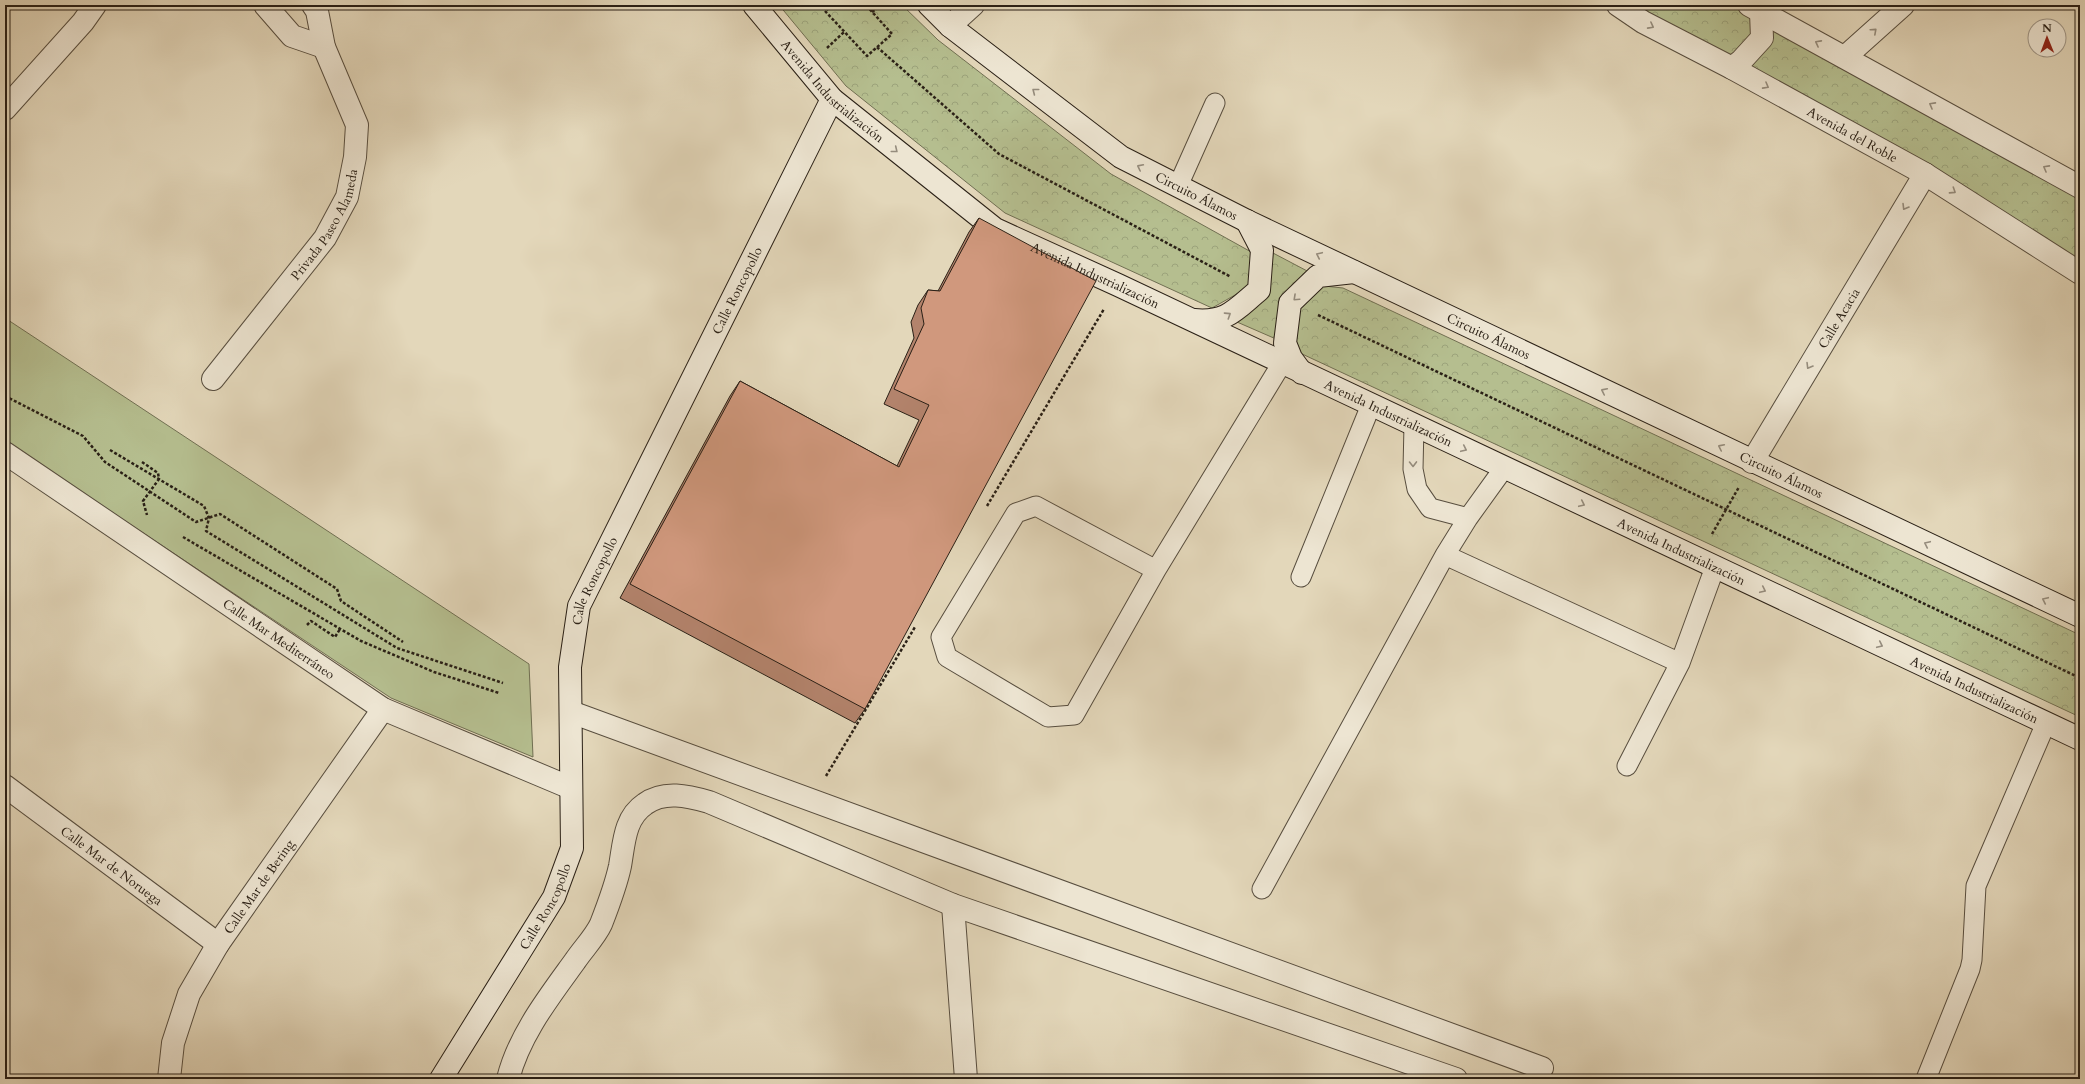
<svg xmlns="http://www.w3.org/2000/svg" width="2085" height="1084" viewBox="0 0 2085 1084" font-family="Cardo,serif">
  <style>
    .forest { fill: url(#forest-crowns); stroke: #706f52 }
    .garden { fill: #b5be8f; stroke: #706f52 }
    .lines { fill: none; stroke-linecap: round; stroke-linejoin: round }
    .lane-casing { stroke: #584e3f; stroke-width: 21 }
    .street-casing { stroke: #584e3f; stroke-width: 24 }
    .secondary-casing { stroke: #2a2016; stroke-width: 24 }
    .path { stroke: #2a2016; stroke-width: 2.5; stroke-dasharray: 3 2; stroke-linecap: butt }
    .lane { stroke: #ede5d2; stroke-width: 19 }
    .street { stroke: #ede5d2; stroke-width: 22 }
    .secondary { stroke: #ede5d2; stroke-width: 22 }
    .wall { fill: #b3836c; stroke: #2a2016 }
    .building { fill: #d0987d; stroke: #2a2016 }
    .oneway { stroke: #958c7d }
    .labels { text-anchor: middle; stroke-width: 3.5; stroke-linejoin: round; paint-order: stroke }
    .street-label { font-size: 13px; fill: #2a2016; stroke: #ede5d2 }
  </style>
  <defs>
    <pattern id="forest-crowns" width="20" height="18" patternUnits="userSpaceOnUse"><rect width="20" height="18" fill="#b5be8f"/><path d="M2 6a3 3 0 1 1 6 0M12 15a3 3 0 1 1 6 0" fill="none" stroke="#9ca37b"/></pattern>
  </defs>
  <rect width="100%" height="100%" fill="#e3d7ba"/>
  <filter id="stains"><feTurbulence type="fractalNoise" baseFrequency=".005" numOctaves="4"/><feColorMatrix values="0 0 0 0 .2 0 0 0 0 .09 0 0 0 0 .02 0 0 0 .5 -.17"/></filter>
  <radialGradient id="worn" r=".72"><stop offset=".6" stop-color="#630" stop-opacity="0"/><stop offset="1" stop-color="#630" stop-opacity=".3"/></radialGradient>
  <path class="forest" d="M 779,5 L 902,5 L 938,40 L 1111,174 L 1253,253 L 1251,286 L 1212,308 L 1005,213 L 846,86 Z
    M 1618,5 L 1749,5 L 2080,187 L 2080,264 Z
    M 1273,253 L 1311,273 L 1280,299 L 1276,339 L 1237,322 L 1269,294 Z
    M 1324,286 L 1343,288 L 2080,635 L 2080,717 L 1300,353 L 1296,343 L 1300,308 Z"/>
  <path class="garden" d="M 5,318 L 529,664 L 533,757 L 391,698 L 5,441 Z"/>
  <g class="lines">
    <g class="lane-casing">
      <path id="lane" d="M 1178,186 L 1215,103
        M 1414,425 L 1413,469 L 1417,489 L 1430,508 L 1468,518 L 1504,468
        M 1445,555 L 1680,663
        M 1156,570 L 1036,506 L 1016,513 L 941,637 L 947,657 L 1048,717 L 1074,715 L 1156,570 L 1282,363
        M 1301,577 L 1371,405
        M 1627,766 L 1680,663 L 1715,567
        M 1262,889 L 1445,555 L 1468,518
        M 1926,1079 L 1970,969 L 1972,960 L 1976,886 L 2046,723"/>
    </g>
    <g class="street-casing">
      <g id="street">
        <path d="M 265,5 L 292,36 L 324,47"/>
        <path id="s1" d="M 1618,5 L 1643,22 L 1732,68 L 1925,174 L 2080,273"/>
        <path d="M 1749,5 L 2080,187"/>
        <path d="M 950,26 L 973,5"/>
        <path d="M 1845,57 L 1903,5"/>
        <path d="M 1732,68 L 1741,61 L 1762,38 L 1761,12"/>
        <path d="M 5,109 L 83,22 L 95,5"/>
        <path id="s2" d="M 213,379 L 325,238 L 347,197 L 355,157 L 357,125 L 324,47 L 317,11 L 313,5"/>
        <path id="s3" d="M 5,453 L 383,709 L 571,788"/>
        <path id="s4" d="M 1752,462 L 1925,174"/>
        <path d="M 571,712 L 1542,1068"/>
        <path id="s5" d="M 5,786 L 218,944"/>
        <path d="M 953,905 L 966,1079"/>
        <path id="s6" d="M 169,1079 L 173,1043 L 189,994 L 218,944 L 383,709"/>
        <path d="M 508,1079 C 519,1035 549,997 575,961 C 583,949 595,937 601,924 C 608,906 616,885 620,866 C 624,844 624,818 645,804 C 664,790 688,796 709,802 L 953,905 L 1456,1079"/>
      </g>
    </g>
    <g class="secondary-casing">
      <g id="secondary">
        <path id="s7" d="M 754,5 L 832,99 L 995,229 L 1118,285 L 2080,739"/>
        <path id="s8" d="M 929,5 L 950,26 L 1121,157 L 1247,221 L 2080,616"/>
        <path d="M 1194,320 C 1227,323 1235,310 1259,290 L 1262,250 L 1247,221"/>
        <path d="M 1302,373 L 1291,358 L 1285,343 L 1290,303 L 1318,276 L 1354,272"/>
        <path id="s9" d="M 441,1079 L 554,897 L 572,848 L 570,667 L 579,606 L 832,99"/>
      </g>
    </g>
    <path class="path" d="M 833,5 L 825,11 L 867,56 L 892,34 L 866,5
      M 872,12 L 882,5
      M 877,47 L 999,154 L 1231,277
      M 827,48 L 844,32
      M 1318,315 L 2080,678
      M 5,396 L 83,436 L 105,462 L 196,522 L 220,514 L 337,589 L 341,601 L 403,642
      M 110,450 L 204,506 L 209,518 L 206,531 L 397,648 L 503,683
      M 142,462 L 158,473 L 159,479 L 143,501 L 147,515
      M 987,506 L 1104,309
      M 1712,534 L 1739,487
      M 183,537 L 361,641 L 434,672 L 499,693
      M 307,625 L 311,621 L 335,637 L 340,629
      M 826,776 L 915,627"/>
    <use href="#lane" class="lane"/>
    <use href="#street" class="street"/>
    <use href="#secondary" class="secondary"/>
  </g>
  <path class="wall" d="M 979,218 L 865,709 L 855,723 L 620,598 L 730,396 L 740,381 L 897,466 L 919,420 L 884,404 L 914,338 L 911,322 L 918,305 L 928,290 L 938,291 L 969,232 Z"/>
  <path class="building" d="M 979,218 L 1096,281 L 865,709 L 630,584 L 740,381 L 899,467 L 929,405 L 894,389 L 924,324 L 921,308 L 928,290 L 940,291 Z"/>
  <defs><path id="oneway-chevron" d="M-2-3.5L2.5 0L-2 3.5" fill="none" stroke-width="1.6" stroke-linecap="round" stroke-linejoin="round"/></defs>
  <g class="oneway">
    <use href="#oneway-chevron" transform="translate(1651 26) rotate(28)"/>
    <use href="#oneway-chevron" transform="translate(1874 31) rotate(-42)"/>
    <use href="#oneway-chevron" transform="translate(1818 43) rotate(-152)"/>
    <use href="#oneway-chevron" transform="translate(1766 86) rotate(29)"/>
    <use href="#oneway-chevron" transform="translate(1035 91) rotate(-142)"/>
    <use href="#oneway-chevron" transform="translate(1932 105) rotate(-151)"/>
    <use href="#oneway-chevron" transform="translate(895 150) rotate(39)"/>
    <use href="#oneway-chevron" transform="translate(1140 167) rotate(-153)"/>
    <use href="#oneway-chevron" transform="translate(2046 168) rotate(-151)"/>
    <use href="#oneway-chevron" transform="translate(1953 191) rotate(33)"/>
    <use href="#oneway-chevron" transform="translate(1905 207) rotate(121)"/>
    <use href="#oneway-chevron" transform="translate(1319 255) rotate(-155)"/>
    <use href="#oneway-chevron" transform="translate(1296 298) rotate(137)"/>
    <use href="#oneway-chevron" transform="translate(1228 315) rotate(-33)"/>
    <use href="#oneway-chevron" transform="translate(1809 366) rotate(121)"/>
    <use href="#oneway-chevron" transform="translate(1604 391) rotate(-154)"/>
    <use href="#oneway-chevron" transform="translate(1721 447) rotate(-154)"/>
    <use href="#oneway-chevron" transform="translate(1464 449) rotate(25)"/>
    <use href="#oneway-chevron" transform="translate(1413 464) rotate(89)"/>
    <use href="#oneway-chevron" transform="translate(1582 504) rotate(25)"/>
    <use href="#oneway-chevron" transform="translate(1927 544) rotate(-155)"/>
    <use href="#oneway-chevron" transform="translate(1763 590) rotate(25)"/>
    <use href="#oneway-chevron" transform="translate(2045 600) rotate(-155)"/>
    <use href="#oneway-chevron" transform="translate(1880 645) rotate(25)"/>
  </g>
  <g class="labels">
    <g class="street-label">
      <text dy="5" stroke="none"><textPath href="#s7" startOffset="117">Avenida Industrialización</textPath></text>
      <text dy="5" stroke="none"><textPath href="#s1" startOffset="268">Avenida del Roble</textPath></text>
      <text dy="5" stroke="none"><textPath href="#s8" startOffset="330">Circuito Álamos</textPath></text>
      <text dy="5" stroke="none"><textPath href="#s2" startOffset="192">Privada Paseo Alameda</textPath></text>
      <text dy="5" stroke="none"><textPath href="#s7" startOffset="441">Avenida Industrialización</textPath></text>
      <text dy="5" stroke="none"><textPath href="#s9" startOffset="862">Calle Roncopollo</textPath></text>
      <text dy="5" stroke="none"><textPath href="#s4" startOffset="168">Calle Acacia</textPath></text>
      <text dy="5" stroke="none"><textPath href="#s8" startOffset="654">Circuito Álamos</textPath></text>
      <text dy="5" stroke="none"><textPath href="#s7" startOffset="765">Avenida Industrialización</textPath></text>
      <text dy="5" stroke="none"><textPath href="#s8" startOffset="978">Circuito Álamos</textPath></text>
      <text dy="5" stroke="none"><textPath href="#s7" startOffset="1089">Avenida Industrialización</textPath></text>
      <text dy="5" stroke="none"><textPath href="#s9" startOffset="538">Calle Roncopollo</textPath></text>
      <text dy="5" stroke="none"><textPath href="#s3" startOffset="331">Calle Mar Mediterráneo</textPath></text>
      <text dy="5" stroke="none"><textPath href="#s7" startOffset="1413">Avenida Industrialización</textPath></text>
      <text dy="5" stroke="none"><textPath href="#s5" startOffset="133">Calle Mar de Noruega</textPath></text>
      <text dy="5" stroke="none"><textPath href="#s6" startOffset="216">Calle Mar de Bering</textPath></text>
      <text dy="5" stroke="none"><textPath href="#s9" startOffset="202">Calle Roncopollo</textPath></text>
    </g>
  </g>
  <rect width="2085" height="1084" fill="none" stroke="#e3d7ba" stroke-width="20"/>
  <rect x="6" y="6" width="2073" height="1072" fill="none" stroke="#2a2016" stroke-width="2"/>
  <rect x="10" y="10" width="2065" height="1064" fill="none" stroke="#2a2016"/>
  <g transform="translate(2047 38) rotate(359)"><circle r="19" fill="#ede5d2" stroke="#9f9687"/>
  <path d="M0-3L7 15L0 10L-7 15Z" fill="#8f2418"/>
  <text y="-6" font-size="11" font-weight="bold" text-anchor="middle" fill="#2a2016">N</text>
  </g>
  <rect width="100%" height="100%" filter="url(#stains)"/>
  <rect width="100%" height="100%" fill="url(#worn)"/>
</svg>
